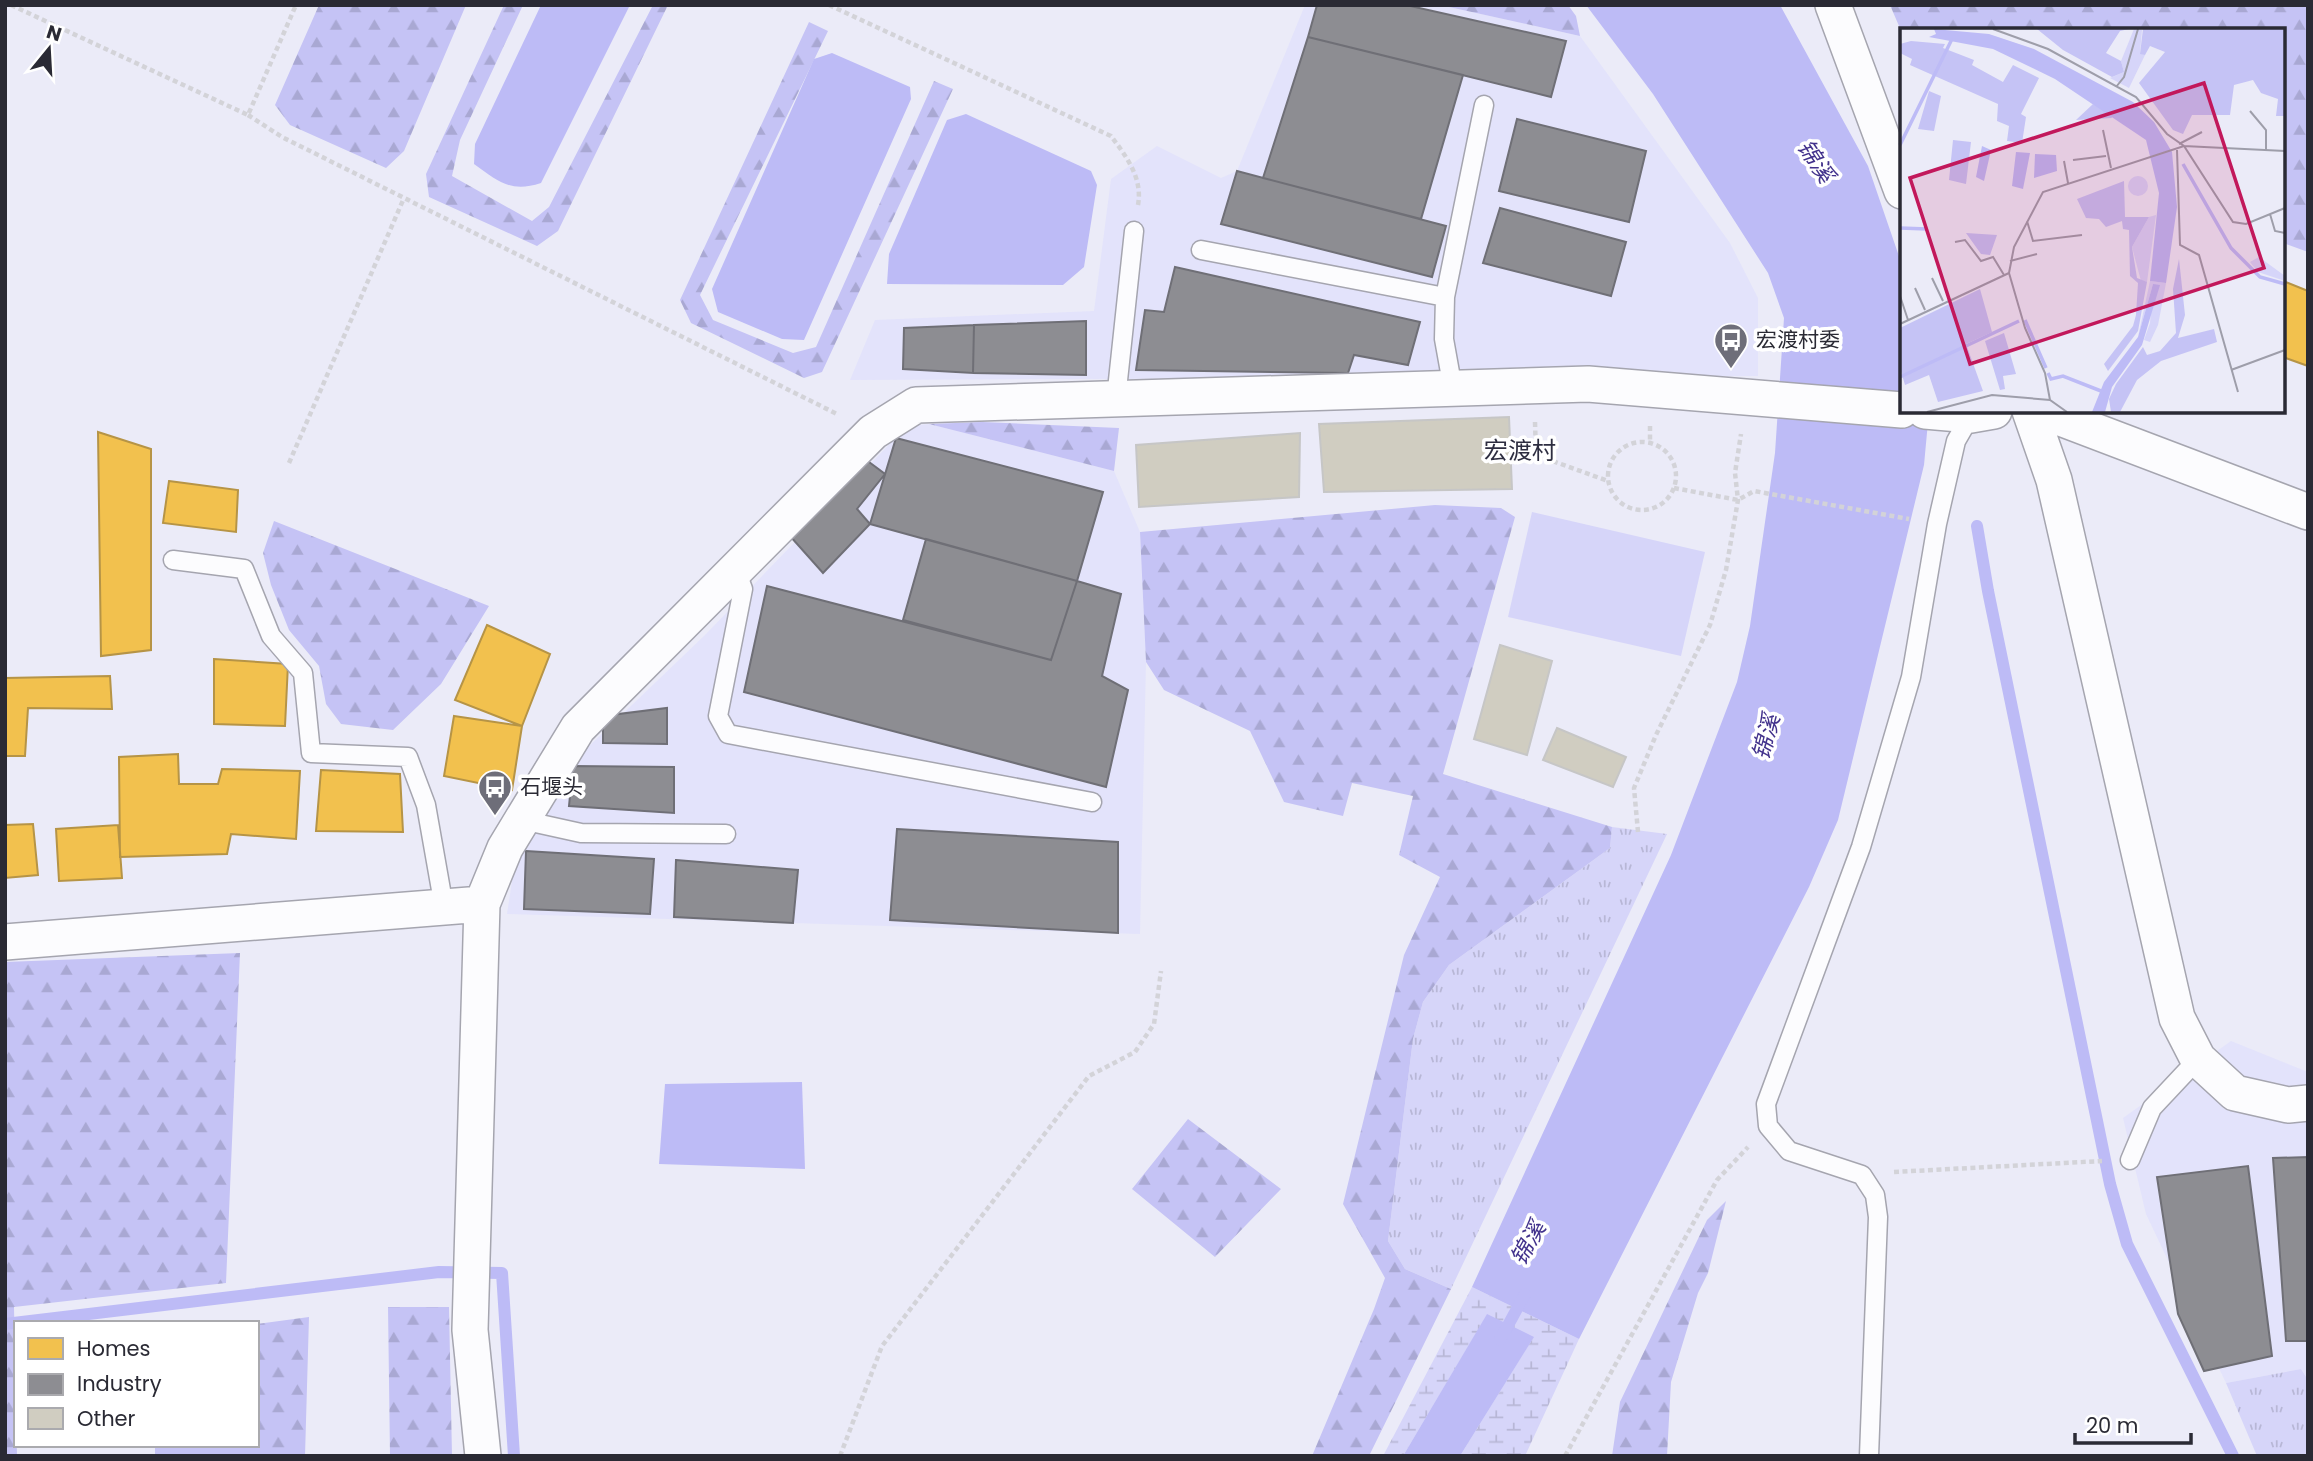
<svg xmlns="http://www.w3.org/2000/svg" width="2313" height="1461" viewBox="0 0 2313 1461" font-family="Poppins,'Noto Sans SC',sans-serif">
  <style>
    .built { fill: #e3e3fb }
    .grass { fill: url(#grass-tufts) }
    .forest { fill: url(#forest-firs) }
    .wetland { fill: url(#wetland-marsh) }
    .pitch { fill: #d6d5f9 }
    .water { fill: #bdbbf6 }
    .homes { fill: #f2c14e; stroke: #b69446; stroke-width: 2 }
    .industry { fill: #8d8d92; stroke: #6f6f76; stroke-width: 2 }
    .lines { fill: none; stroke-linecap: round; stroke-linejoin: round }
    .stream { stroke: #bdbbf6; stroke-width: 12 }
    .building { fill: #d0cdc1; stroke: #c6c6c6; stroke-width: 2 }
    .lane-casing { stroke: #a5a5af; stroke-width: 21 }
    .street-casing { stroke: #a5a5af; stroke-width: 38 }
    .path { stroke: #d3d3d8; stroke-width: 4.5; stroke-dasharray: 5 3.5; stroke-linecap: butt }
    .lane { stroke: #fcfcfe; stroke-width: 18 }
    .street { stroke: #fcfcfe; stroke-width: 35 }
    .labels { text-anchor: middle; stroke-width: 7; stroke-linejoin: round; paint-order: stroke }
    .poi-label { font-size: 21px; fill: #2a2a34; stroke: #fff; text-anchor: start }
    .water-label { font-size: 23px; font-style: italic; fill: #42328c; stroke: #fff }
    .quarter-label { font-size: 24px; fill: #2d2d40; stroke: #fff }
    .inset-river { fill: none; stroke: #bdbbf6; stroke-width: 3.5 }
    .inset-road { fill: none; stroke: #9e9eaa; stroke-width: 2 }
    .view { fill: #c2185b; fill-opacity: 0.15; stroke: #c2185b; stroke-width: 3.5 }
    .inset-edge { fill: none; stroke: #2a2a34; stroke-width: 3.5 }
  </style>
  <defs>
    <pattern id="grass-tufts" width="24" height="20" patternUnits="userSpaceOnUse" patternTransform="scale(1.75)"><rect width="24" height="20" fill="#d6d5f9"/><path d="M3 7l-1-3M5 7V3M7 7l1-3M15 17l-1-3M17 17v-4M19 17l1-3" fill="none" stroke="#b8b7d6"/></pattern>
    <pattern id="forest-firs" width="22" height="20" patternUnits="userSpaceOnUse" patternTransform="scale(1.75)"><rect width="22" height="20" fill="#c5c3f5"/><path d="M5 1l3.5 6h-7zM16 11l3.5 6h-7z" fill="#a9a8d3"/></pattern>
    <pattern id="wetland-marsh" width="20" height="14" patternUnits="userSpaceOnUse" patternTransform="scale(1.75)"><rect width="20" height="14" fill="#d6d5f9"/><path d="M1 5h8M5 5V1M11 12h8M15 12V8" fill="none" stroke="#b8b7d6"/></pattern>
  </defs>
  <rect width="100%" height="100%" fill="#ebebf8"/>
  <path class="built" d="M 1305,5 L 1440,5 L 1580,36 L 1730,243 L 1758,298 L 1758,376 L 850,380 L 875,320 L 1094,311 L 1111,179 L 1157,146 L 1221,178 L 1237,171 Z
    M 929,424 L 1114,471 L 1140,532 L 1146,662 L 1140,934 L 507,914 L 514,868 L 584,751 L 705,635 L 907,426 Z
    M 2231,1041 L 2308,1072 L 2308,1380 L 2301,1369 L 2226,1383 L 2146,1214 L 2123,1118 Z"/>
  <path class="grass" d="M 1612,827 L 1667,834 L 1451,1289 L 1405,1269 L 1388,1241 L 1413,1039 L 1423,1002 L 1449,965 L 1610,848 Z
    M 2301,1369 L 2308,1380 L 2308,1456 L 2257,1456 L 2226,1383 Z"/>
  <path class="forest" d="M 319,5 L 466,5 L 404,151 L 386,168 L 290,125 L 275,105 Z
    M 504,5 L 523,5 L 460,140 L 452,176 L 532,221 L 549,207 L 653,5 L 668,5 L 558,231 L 537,246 L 429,197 L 426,174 Z
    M 1440,5 L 1568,5 L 1576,16 L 1580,36 Z
    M 1890,5 L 2308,5 L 2308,252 L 2283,243 L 2283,30 L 1902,30 L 1902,33 Z
    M 809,22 L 828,31 L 700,295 L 713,320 L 793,353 L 816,347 L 934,81 L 953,89 L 822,372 L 804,378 L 691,323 L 680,300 Z
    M 982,422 L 1119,428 L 1114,471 L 929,424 Z
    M 1435,505 L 1501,508 L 1515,517 L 1443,774 L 1612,827 L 1610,848 L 1449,965 L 1423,1002 L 1413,1039 L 1388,1241 L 1405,1269 L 1451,1289 L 1369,1456 L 1312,1456 L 1374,1309 L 1385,1278 L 1343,1204 L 1404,955 L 1440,877 L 1399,855 L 1413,796 L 1352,783 L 1343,816 L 1284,802 L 1250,731 L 1164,690 L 1146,662 L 1140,532 Z
    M 274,521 L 489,606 L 441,684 L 393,730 L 341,724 L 326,704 L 319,666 L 289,630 L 271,585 L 263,553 Z
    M 240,953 L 226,1283 L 14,1307 L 17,1456 L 5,1456 L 5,962 Z
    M 1188,1119 L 1281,1189 L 1215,1257 L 1132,1189 Z
    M 1726,1201 L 1708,1273 L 1698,1293 L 1671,1382 L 1667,1456 L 1612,1456 L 1620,1402 L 1707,1220 Z
    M 388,1307 L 449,1307 L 452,1456 L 390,1456 Z
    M 309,1317 L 305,1456 L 155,1456 L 155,1445 L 257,1445 L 257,1324 Z"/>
  <path class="wetland" d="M 1472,1287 L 1579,1339 L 1525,1456 L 1460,1456 L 1533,1338 L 1487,1315 L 1403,1456 L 1383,1456 Z"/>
  <path class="pitch" d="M 1532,512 L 1705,552 L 1681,656 L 1508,617 Z"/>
  <path class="water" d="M 541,5 L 630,5 L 541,183 C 511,193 499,182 474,164 L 475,144 Z
    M 1586,5 L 1780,5 L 1868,166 L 1902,265 L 1902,411 L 1928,422 L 1924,465 L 1838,820 L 1809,887 L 1579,1339 L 1472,1287 L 1671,855 L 1737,682 L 1750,626 L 1775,453 L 1784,318 L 1768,273 L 1653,94 Z
    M 832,53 L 910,87 L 911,99 L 804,340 L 782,339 L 718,312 L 712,289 L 814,59 Z
    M 966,114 L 1091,171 L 1097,185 L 1084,267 L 1063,285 L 887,284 L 889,254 L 947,120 Z
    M 802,1082 L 805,1169 L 659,1164 L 665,1084 Z
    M 1487,1314 L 1534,1337 L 1460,1456 L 1403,1456 Z"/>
  <path class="homes" d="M 2283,281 L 2308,291 L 2308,366 L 2283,357 Z
    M 98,432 L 151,449 L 151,650 L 101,656 Z
    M 169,481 L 238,490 L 236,532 L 163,523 Z
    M 487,625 L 550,654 L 522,726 L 455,700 Z
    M 214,659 L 288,664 L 285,726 L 214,724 Z
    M 110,676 L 112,709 L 28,708 L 25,756 L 5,756 L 5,678 Z
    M 454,716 L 522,726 L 512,790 L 444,776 Z
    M 178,754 L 179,784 L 218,784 L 222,769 L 300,771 L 296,839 L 231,834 L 227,854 L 120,857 L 119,757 Z
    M 321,770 L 400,774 L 403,832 L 316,831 Z
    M 33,824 L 38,875 L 5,878 L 5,825 Z
    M 118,825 L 122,878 L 59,881 L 56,829 Z"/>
  <path class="industry" d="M 1317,5 L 1406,5 L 1566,41 L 1551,97 L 1308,37 Z
    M 1308,37 L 1463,75 L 1421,219 L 1263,178 Z
    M 1517,119 L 1646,151 L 1629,222 L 1499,191 Z
    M 1237,171 L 1446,226 L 1432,277 L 1221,224 Z
    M 1500,208 L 1626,242 L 1611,296 L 1483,263 Z
    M 1175,267 L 1420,322 L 1408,365 L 1354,355 L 1348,373 L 1136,370 L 1145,310 L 1164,312 Z
    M 1086,321 L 1086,375 L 973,373 L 974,325 Z
    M 974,325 L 973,373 L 903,369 L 904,328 Z
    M 896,438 L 1103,492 L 1077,581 L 870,524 Z
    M 865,459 L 885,474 L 857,509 L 870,524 L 823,573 L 790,536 Z
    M 926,539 L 1077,581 L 1051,660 L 903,620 Z
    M 1077,581 L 1121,594 L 1102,676 L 1128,690 L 1106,787 L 744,692 L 767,586 L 1051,660 Z
    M 667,708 L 667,744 L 603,743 L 603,716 Z
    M 573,766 L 674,767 L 674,813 L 569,806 Z
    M 897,829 L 1118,842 L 1118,933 L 890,920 Z
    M 526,851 L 654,859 L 650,914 L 524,909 Z
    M 676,860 L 798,870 L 793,923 L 674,917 Z
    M 2308,1157 L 2308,1341 L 2286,1341 L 2273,1158 Z
    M 2248,1166 L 2272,1356 L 2204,1371 L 2178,1314 L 2157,1177 Z"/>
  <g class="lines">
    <path class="stream" d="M 1977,526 L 1988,591 L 2110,1184 L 2127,1244 L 2233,1456
      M 5,1324 L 439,1272 L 502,1273 L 514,1456
      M 1500,1340 L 1525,1294"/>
  </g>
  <path class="building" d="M 1509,417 L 1512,489 L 1324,492 L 1319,424 Z
    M 1300,433 L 1299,497 L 1139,507 L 1136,445 Z
    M 1500,645 L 1552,661 L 1527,755 L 1474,739 Z
    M 1557,728 L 1626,757 L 1613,787 L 1543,760 Z"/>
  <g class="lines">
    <g class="lane-casing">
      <path id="lane" d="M 1201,250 L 1445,297
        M 1453,389 L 1444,339 L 1445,297 L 1484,105
        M 1116,399 L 1134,231
        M 173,560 L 244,569 L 271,636 L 303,673 L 311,753 L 408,757 L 426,805 L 444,907
        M 736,570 L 743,589 L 718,716 L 728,734 L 1092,802
        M 522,820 L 581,833 L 726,834
        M 2130,1160 L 2152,1108 L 2198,1059
        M 1869,1456 L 1878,1217 L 1875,1195 L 1862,1175 L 1789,1151 L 1768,1126 L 1766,1104 L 1861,847 L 1911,677 L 1937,524 L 1956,441 L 1971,415"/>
    </g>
    <g class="street-casing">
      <path id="street" d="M 1833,5 L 1902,191
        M 1925,411 L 1971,415 L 1994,411
        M 2030,411 L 2054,480 L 2177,1018 L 2198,1059 L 2235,1093 L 2288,1105 L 2308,1103
        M 2042,411 L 2308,512
        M 5,942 L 482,904
        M 483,1456 L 470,1330 L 482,904 L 505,848 L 578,728 L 873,432 L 916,405 L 1588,384 L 1902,410"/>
    </g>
    <path class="path" d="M 11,5 L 248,115 L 296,5
      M 829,5 L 1111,136 C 1126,156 1143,178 1138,205
      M 248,115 L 282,137 L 837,414
      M 1535,422 L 1536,455 L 1608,481
      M 1650,426 L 1650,443
      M1608 476a34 34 0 1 1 68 0a34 34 0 1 1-68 0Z
      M 289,463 L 404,198
      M 1674,488 L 1738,500 L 1754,491 L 1909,519
      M 1638,832 L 1634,788 L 1656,735 L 1710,625 L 1726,570 L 1738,500 L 1735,473 L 1741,434
      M 1894,1172 L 2102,1161
      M 840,1456 L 882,1346 L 1089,1076 L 1135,1052 L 1154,1024 L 1161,971
      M 1565,1456 L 1717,1180 L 1748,1147"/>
    <use href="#lane" class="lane"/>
    <use href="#street" class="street"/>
  </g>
  <defs>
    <g id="bus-pin" transform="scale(1.75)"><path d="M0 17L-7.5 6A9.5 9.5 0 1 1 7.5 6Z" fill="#6e6e79" stroke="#fff"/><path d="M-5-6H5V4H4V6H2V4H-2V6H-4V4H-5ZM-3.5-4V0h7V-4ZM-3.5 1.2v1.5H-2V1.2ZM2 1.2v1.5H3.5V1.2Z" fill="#fff"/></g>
  </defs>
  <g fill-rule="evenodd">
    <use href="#bus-pin" x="1731" y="340"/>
    <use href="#bus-pin" x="495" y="787"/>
  </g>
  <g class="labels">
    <g class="poi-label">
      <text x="1756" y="347">宏渡村委</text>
      <text x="520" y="794">石堰头</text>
    </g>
    <g class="water-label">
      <text transform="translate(1816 161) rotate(56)" y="8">锦溪</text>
      <text transform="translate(1766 737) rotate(-75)" y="8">锦溪</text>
      <text transform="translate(1528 1243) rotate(-61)" y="8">锦溪</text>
    </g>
    <g class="quarter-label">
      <text x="1520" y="459">宏渡村</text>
    </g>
  </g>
  <g transform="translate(1900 28)">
    <rect width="385" height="385" fill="#ebebf8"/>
    <path d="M 234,1 L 242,2 L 240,25 L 245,27 L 229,60 L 210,50 L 224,44 L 221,33 ZM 256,187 L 247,254 L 241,253 L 232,219 L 249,189 ZM 359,229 L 385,248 L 385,253 L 358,244 L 350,234 Z" fill="#d6d5f9"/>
    <path d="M 137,1 L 229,1 L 220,3 L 206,25 L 221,33 L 224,44 L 212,49 L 163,22 ZM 243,1 L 385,1 L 385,88 L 376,88 L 378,71 L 361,65 L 353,52 L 334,57 L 330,87 L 292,87 L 283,106 L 273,102 L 239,55 L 265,24 L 250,18 L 245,27 L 240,26 ZM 11,13 L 45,16 L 43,20 L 74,32 L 72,37 L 103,54 L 113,37 L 139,50 L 121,86 L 126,89 L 122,115 L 107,113 L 109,98 L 97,93 L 98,76 L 10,37 L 12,31 L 0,25 L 0,16 ZM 29,63 L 41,68 L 34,103 L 18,101 ZM 193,76 L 211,87 L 212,90 L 176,92 ZM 53,112 L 71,114 L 66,156 L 49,152 ZM 224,153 L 225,189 L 249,189 L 232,219 L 237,250 L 247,254 L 238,303 L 208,343 L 204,336 L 233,298 L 236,287 L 238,255 L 230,248 L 229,202 L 223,201 L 222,193 L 206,199 L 199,191 L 186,190 L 177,171 ZM 66,205 L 97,207 L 90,227 L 81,226 ZM 279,231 L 285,287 L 278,310 L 314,301 L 317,314 L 261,333 L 237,352 L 220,384 L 211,384 L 209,371 L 216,356 L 243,319 L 247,327 L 260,323 L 276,305 L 273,261 ZM 80,261 L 92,304 L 66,316 L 83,363 L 38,374 L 29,347 L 5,357 L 0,340 L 0,300 ZM 104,305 L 116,346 L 103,348 L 105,361 L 100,362 L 85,313 Z" fill="#c5c3f5"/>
    <path d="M 250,253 L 266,255 L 258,297 L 250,314 L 244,312 L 250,295 L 253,256 L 238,309 Z" fill="#d6d5f9"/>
    <path d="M228 158a10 10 0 1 1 20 0a10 10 0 1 1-20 0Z" fill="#d6d5f9"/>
    <path d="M 34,1 L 89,6 L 134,21 L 233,74 L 254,94 L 272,124 L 277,179 L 266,255 L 250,253 L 259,165 L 246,112 L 155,51 L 93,21 L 29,9 L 36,6 ZM 82,118 L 91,122 L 84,153 L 76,149 ZM 116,124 L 130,125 L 123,161 L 112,158 ZM 135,126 L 156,127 L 157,143 L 134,150 ZM 253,256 L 260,257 L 242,317 L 212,359 L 205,384 L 192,384 L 204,354 L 238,309 Z" fill="#bdbbf6"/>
    <path class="inset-river" d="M 0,117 L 52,11M 283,136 L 331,220 L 360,249 L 385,256M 0,200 L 27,201M 125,292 L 146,340M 148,345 L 151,351 L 163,348 L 201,363M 0,349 L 119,293"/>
    <path class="inset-road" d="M 93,1 L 148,21 L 236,69 L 267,106 L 284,118 L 333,194 L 346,196 L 385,180M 216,59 L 224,49 L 238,1M 350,83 L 366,102 L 366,122M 203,102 L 211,140M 279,116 L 302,104M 277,122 L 280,217 L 299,227 L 338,364M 173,132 L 206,128M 164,133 L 168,155M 370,186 L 375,203 L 385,205M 127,193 L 133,213 L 182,207M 55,214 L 65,212 L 81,233 L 93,229 L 104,247M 110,233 L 137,226M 32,250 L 43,273M 15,260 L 25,282M 0,268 L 8,292M 0,296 L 109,245M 331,342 L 385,322M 150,372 L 145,345 L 125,300 L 109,245 L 114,219 L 143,164 L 284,118 L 385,123M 27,384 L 92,367 L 150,372 L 167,384"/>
    <path class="view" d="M 304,55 L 364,240 L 70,336 L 10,150 Z"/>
    <rect width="385" height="385" class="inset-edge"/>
  </g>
  <rect width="2313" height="1461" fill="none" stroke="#2a2a34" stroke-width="14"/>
  <rect x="14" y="1321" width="245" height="126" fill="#ffffff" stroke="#aaaaae" stroke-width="2"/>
  <rect x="28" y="1338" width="35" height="21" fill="#f2c14e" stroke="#aaaaae" stroke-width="2"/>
  <text x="77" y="1356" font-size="21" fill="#2a2a34">Homes</text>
  <rect x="28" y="1374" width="35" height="21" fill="#8d8d92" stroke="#aaaaae" stroke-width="2"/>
  <text x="77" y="1391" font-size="21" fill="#2a2a34">Industry</text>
  <rect x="28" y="1408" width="35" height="21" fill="#d0cdc1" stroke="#aaaaae" stroke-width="2"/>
  <text x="77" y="1426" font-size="21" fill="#2a2a34">Other</text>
  <g transform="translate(49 49) rotate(18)" stroke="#ffffff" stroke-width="5" paint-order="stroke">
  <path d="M0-5L12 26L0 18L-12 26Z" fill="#2a2a34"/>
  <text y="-10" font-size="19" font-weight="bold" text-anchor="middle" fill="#2a2a34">N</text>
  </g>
  <path d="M2075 1433v10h116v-10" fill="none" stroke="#2a2a34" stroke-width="3.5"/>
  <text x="2086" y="1433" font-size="21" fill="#2a2a34" stroke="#ffffff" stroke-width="5" paint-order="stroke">20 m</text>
</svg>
